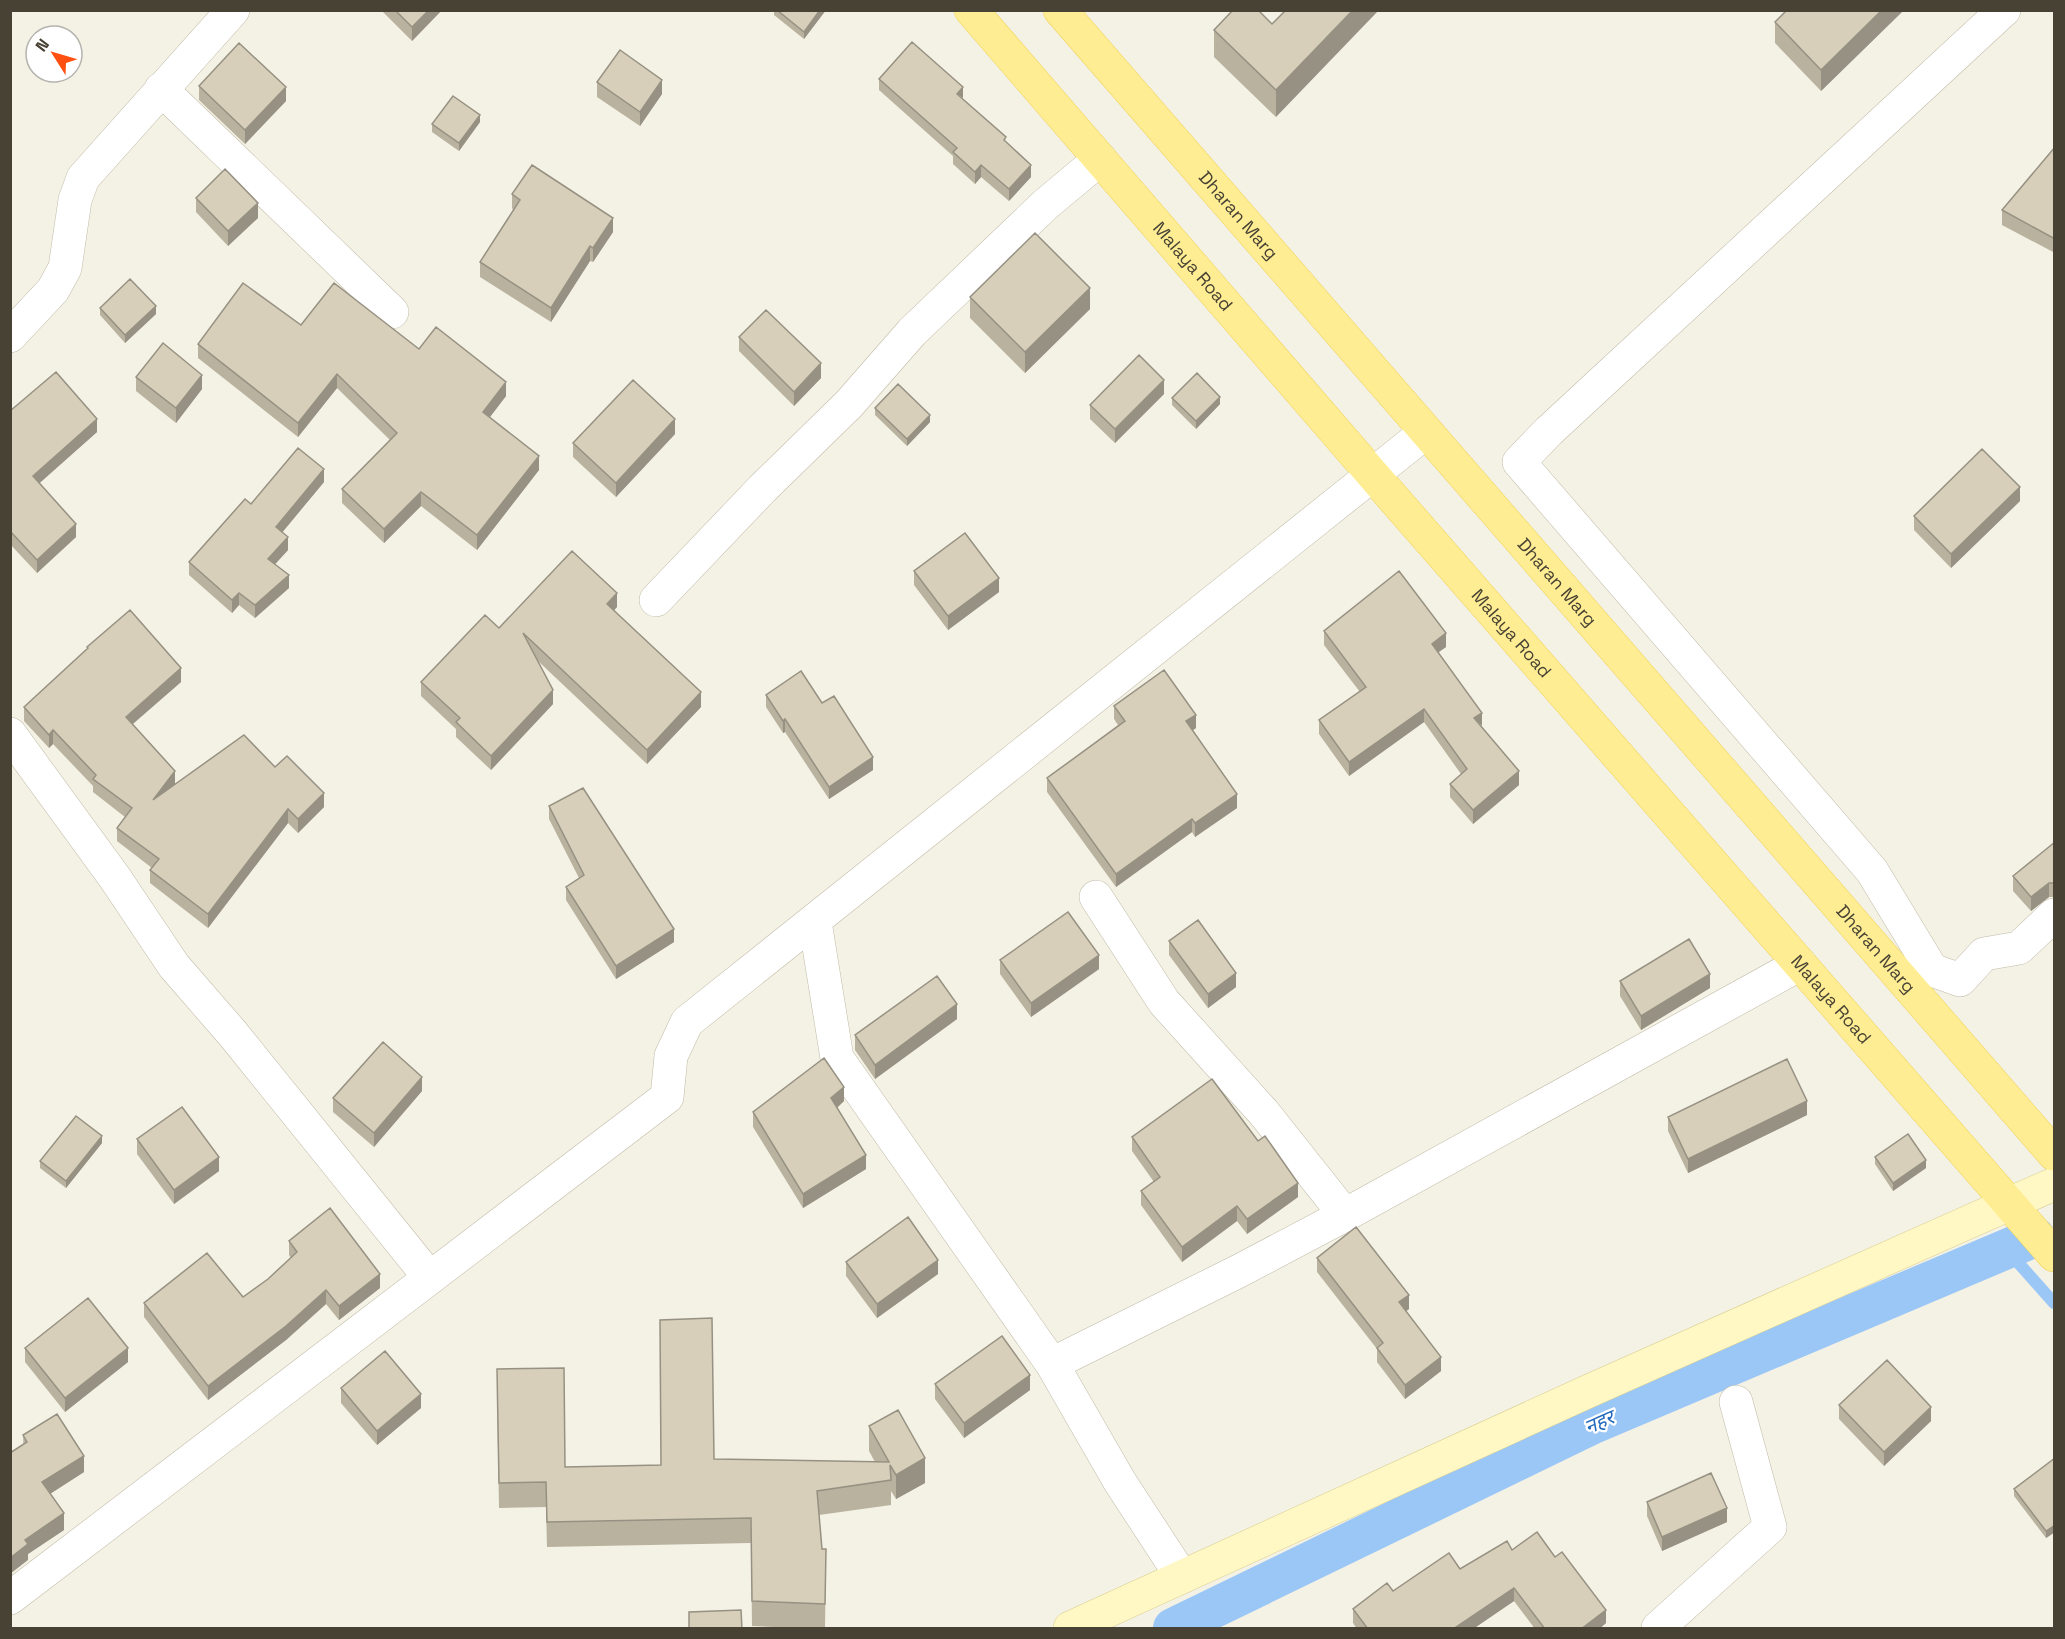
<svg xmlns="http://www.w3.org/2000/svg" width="2065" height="1639" viewBox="0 0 2065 1639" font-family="'Space Grotesk','Noto Sans Devanagari',sans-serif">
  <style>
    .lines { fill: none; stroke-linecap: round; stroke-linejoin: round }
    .stream { stroke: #9bc7f7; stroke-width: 12 }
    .canal { stroke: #9bc7f7; stroke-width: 40 }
    .street-casing { stroke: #c1bba7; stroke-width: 34 }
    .secondary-casing { stroke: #d8ce90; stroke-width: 34 }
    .primary-casing { stroke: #efd358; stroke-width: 34 }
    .street { stroke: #fff; stroke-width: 33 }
    .secondary { stroke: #fff8c4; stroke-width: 33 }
    .primary { stroke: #ffed93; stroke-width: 33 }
    .wall { fill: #b9b29f }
    .shaded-wall { fill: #969182 }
    .building { fill: #d7cfb9; stroke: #969182; stroke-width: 1.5 }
    .labels { text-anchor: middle; stroke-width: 4.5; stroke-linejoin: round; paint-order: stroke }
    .street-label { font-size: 18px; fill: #474234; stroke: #fff }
    .water-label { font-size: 20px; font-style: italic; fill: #236abe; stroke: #fff }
  </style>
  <rect width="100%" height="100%" fill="#f4f1e5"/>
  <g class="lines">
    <path class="stream" d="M 2006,1249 L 2054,1303"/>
    <path class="canal" d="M 1173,1628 L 1593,1424 L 2035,1237"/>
    <g class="street-casing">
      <path id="street" d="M 2004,10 L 1549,431 L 1519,462 L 1872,871 L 1932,970 L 1960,980 L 1984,954 L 2019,948 L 2054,915
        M 161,89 L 392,312
        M 10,336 L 53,290 L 65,268 L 75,200 L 83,178 L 233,10
        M 656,600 L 763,488 L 849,404 L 912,332 L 1046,204 L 1100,159
        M 10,734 L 115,878 L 174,966 L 233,1034 L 430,1278
        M 1096,897 L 1164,1002 L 1264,1113 L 1345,1215
        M 815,922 L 837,1058 L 1052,1364 L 1120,1482 L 1182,1577
        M 1052,1364 L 1239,1271 L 1345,1215 L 1800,964
        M 10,1598 L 667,1097 L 671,1056 L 687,1022 L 1426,432
        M 1658,1628 L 1770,1527 L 1736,1402"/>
    </g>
    <g class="secondary-casing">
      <path id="secondary" d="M 1070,1628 L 1589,1391 L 2054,1184"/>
    </g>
    <g class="primary-casing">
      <g id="primary">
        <path id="s1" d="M 971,10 L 1373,475 L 2054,1255"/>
        <path id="s2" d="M 1060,10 L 2054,1154"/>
      </g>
    </g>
    <use href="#street" class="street"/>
    <use href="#secondary" class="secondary"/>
    <use href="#primary" class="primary"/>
  </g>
  <path class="wall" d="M 381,10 L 442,10 L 412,41 Z
    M 774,10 L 826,10 L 804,39 L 774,15 Z
    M 1286,10 L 1276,117 L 1214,57 L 1214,30 L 1272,24 Z
    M 1787,10 L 1904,10 L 1821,91 L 1775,43 L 1775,22 Z
    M 879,79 L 963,99 L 1006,143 L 1031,177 L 1009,201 L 981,177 L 975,184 L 953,164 L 953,156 L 879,90 Z
    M 597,82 L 662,94 L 640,126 L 597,97 Z
    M 199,86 L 286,101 L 245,144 L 199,100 Z
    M 480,122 L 459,151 L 432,132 L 432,124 Z
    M 2055,147 L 2055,253 L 2002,225 L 2002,210 Z
    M 512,194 L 613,232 L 593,262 L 590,261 L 551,322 L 480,277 L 480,262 L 513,210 L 512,208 Z
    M 196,198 L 258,218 L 228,246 L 196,212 Z
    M 970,297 L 1090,309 L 1025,373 L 970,318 Z
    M 100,308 L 156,314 L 125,343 L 100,315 Z
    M 301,325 L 419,349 L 506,396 L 490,417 L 539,470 L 477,550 L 421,506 L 384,543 L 342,503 L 342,489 L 390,440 L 337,388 L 298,437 L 198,358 L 198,344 Z
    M 739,337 L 821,378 L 794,406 L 739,351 Z
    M 136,377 L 202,389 L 176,423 L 136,391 Z
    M 1164,394 L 1115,443 L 1090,419 L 1090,405 Z
    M 1172,398 L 1220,404 L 1196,429 L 1172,405 Z
    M 875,408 L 930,422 L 907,446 L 875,415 Z
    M 10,411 L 97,432 L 39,483 L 76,537 L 37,573 L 10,544 Z
    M 675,434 L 616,497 L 573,457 L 573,443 Z
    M 324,482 L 282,532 L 288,550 L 275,564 L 289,588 L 255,618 L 239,605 L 232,613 L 189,575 L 189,562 L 251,504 Z
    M 2020,501 L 1951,568 L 1914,530 L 1914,516 Z
    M 914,571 L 999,592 L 948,630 L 914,585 Z
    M 617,607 L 614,610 L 701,707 L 647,764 L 538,661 L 553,704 L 491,770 L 456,737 L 456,729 L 421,696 L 421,682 L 499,628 Z
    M 1324,631 L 1446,647 L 1438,652 L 1481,727 L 1519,785 L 1473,824 L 1450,797 L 1450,784 L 1461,774 L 1424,722 L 1349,776 L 1319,734 L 1319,720 L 1360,692 L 1324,645 Z
    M 87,647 L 181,682 L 132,724 L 175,784 L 275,767 L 324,807 L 298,833 L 288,823 L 208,928 L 150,883 L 150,870 L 152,868 L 117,841 L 117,828 L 125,817 L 93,792 L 93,786 L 53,744 L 49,748 L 24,721 L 24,707 L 87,649 Z
    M 766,695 L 822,703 L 873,770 L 829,799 L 785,732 L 783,733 L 766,707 Z
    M 1114,706 L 1196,728 L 1193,730 L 1237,808 L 1195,837 L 1192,832 L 1116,887 L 1047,792 L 1047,778 L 1118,725 L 1114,719 Z
    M 549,806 L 674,942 L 616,979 L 566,900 L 566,887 L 579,878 L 549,819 Z
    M 2055,842 L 2055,897 L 2049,897 L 2031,911 L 2013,891 L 2013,876 Z
    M 1169,941 L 1236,987 L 1208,1008 L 1169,955 Z
    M 1000,960 L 1099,969 L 1031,1017 L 1000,974 Z
    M 1620,981 L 1710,988 L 1641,1030 L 1620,996 Z
    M 957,1019 L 875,1079 L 855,1050 L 855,1035 Z
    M 422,1091 L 374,1147 L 333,1112 L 333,1098 Z
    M 844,1101 L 837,1108 L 866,1169 L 803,1208 L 753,1127 L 753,1112 Z
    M 1807,1115 L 1688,1173 L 1668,1131 L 1668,1117 Z
    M 1132,1137 L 1298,1197 L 1247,1234 L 1237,1221 L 1182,1262 L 1141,1205 L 1141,1191 L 1154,1182 L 1132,1151 Z
    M 137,1139 L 219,1171 L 174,1204 L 137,1154 Z
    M 102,1143 L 66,1188 L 40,1168 L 40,1161 Z
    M 1875,1157 L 1926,1168 L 1893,1191 L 1875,1164 Z
    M 289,1241 L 380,1288 L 339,1320 L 326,1304 L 286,1340 L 208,1400 L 144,1317 L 144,1303 L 243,1297 L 268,1279 L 291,1258 L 289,1255 Z
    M 1317,1258 L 1409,1309 L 1406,1311 L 1441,1371 L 1405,1399 L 1377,1362 L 1377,1349 L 1317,1272 Z
    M 846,1262 L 938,1274 L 877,1318 L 846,1276 Z
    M 25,1348 L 128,1362 L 65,1412 L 25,1362 Z
    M 935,1384 L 1030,1390 L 964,1438 L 935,1399 Z
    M 341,1388 L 421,1408 L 377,1445 L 341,1403 Z
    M 497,1394 L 565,1467 L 661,1465 L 714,1459 L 875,1462 L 869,1451 L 869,1426 L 925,1483 L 896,1499 L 891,1491 L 891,1505 L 819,1515 L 822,1549 L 826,1549 L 825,1629 L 752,1626 L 751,1543 L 547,1547 L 546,1507 L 499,1508 Z
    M 1839,1405 L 1931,1421 L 1884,1466 L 1839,1419 Z
    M 23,1435 L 84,1472 L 50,1494 L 64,1530 L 28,1554 L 28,1560 Z
    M 2055,1458 L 2055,1532 L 2046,1538 L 2014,1496 L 2014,1489 Z
    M 1647,1502 L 1727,1522 L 1662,1551 L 1647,1516 Z
    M 1512,1550 L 1555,1557 L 1606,1623 L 1599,1629 L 1535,1629 L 1514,1601 L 1473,1629 L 1357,1629 L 1353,1623 L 1353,1609 L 1393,1591 L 1460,1569 Z"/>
  <path class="shaded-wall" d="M 429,10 L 442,10 L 412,41 L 412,27 Z
    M 820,10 L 826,10 L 804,39 L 804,32 Z
    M 1353,10 L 1379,10 L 1276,117 L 1276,90 Z
    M 1882,10 L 1904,10 L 1821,91 L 1821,70 Z
    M 662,80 L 662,94 L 640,126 L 640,112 Z
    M 286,87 L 286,101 L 245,144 L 245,130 Z
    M 963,87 L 963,98 L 957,94 Z
    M 480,115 L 480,122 L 459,151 L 459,143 Z
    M 981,165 L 981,177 L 975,184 L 975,172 Z
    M 1031,165 L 1031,177 L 1009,201 L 1009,189 Z
    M 258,203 L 258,218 L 228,246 L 228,231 Z
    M 613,218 L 613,232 L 593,262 L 593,248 Z
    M 590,246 L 590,261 L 551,322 L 551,308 Z
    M 1090,288 L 1090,309 L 1025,373 L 1025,352 Z
    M 156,306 L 156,314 L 125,343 L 125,335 Z
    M 821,363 L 821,378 L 794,406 L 794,392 Z
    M 337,374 L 337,388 L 298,437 L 298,423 Z
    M 202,375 L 202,389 L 176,423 L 176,408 Z
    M 1164,380 L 1164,394 L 1115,443 L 1115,429 Z
    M 506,382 L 506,396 L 483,426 L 483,412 Z
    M 1220,397 L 1220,404 L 1196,429 L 1196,421 Z
    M 930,415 L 930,422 L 907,446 L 907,439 Z
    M 97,419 L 97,432 L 33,489 L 33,476 Z
    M 675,419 L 675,434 L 616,497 L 616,483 Z
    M 539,456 L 539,470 L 477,550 L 477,535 Z
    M 324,469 L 324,482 L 276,540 L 276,527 Z
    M 2020,487 L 2020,501 L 1951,568 L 1951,554 Z
    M 421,492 L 421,506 L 384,543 L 384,529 Z
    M 76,524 L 76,537 L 37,573 L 37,560 Z
    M 288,537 L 288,550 L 268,572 L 268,559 Z
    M 289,575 L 289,588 L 255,618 L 255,605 Z
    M 999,578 L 999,592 L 948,630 L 948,616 Z
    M 239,593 L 239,605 L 232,613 L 232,600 Z
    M 617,593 L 617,607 L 607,618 L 607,604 Z
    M 1446,633 L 1446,647 L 1432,657 L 1432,644 Z
    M 181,668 L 181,682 L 126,730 L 126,717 Z
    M 553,690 L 553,704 L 491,770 L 491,756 Z
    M 701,692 L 701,707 L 647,764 L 647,750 Z
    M 1424,709 L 1424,722 L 1349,776 L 1349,762 Z
    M 1482,713 L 1482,726 L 1474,718 Z
    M 1196,715 L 1196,728 L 1186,735 L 1186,721 Z
    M 785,719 L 785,732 L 783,733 L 783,721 Z
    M 53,730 L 53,744 L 49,748 L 49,735 Z
    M 873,757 L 873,770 L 829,799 L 829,787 Z
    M 175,771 L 175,785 L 153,800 Z
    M 1519,771 L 1519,785 L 1473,824 L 1473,810 Z
    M 324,793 L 324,807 L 298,833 L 298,819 Z
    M 1237,794 L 1237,808 L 1195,837 L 1195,823 Z
    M 288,809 L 288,823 L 208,928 L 208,914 Z
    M 1192,819 L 1192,832 L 1116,887 L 1116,874 Z
    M 2049,883 L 2049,897 L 2031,911 L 2031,897 Z
    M 674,929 L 674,942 L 616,979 L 616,966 Z
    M 1099,955 L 1099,969 L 1031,1017 L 1031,1003 Z
    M 1236,973 L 1236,987 L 1208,1008 L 1208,994 Z
    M 1710,974 L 1710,988 L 1641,1030 L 1641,1016 Z
    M 957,1004 L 957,1019 L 875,1079 L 875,1065 Z
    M 422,1077 L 422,1091 L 374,1147 L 374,1133 Z
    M 844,1087 L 844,1101 L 831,1113 L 831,1098 Z
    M 1807,1101 L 1807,1115 L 1688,1173 L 1688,1159 Z
    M 102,1136 L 102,1143 L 66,1188 L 66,1181 Z
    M 866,1155 L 866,1169 L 803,1208 L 803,1194 Z
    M 219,1157 L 219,1171 L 174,1204 L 174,1190 Z
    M 1926,1160 L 1926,1168 L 1893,1191 L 1893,1183 Z
    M 1298,1183 L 1298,1197 L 1247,1234 L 1247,1219 Z
    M 1237,1206 L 1237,1221 L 1182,1262 L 1182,1247 Z
    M 938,1260 L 938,1274 L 877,1318 L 877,1304 Z
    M 380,1274 L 380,1288 L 339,1320 L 339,1306 Z
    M 326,1290 L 326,1304 L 286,1340 L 208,1400 L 208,1386 Z
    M 1409,1295 L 1409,1309 L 1399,1316 L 1399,1302 Z
    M 128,1348 L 128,1362 L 65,1412 L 65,1398 Z
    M 1441,1357 L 1441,1371 L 1405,1399 L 1405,1385 Z
    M 1030,1375 L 1030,1390 L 964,1438 L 964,1423 Z
    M 421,1394 L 421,1408 L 377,1445 L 377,1431 Z
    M 1931,1407 L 1931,1421 L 1884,1466 L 1884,1452 Z
    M 84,1456 L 84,1472 L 42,1499 L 42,1482 Z
    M 925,1458 L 925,1483 L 896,1499 L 896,1475 Z
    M 1727,1508 L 1727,1522 L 1662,1551 L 1662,1537 Z
    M 64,1513 L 64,1530 L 28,1554 L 28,1560 L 10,1574 L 10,1558 L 25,1540 Z
    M 2055,1525 L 2055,1532 L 2046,1538 L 2046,1531 Z
    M 1514,1588 L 1514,1601 L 1473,1629 L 1453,1629 Z
    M 1606,1610 L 1606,1623 L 1599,1629 L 1581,1629 Z"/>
  <path class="building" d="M 395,10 L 429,10 L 412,27 Z
    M 777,10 L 820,10 L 804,32 Z
    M 1233,10 L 1258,10 L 1272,24 L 1286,10 L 1353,10 L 1276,90 L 1214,30 Z
    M 1787,10 L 1882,10 L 1821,70 L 1775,22 Z
    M 912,42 L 963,87 L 957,94 L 1006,137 L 1004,140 L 1031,165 L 1009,189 L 981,165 L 975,172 L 953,152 L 957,148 L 879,79 Z
    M 239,43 L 286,87 L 245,130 L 199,86 Z
    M 620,50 L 662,80 L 640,112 L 597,82 Z
    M 453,96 L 480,115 L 459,143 L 432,124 Z
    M 2055,147 L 2055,239 L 2002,210 Z
    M 532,165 L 613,218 L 593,248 L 590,246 L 551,308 L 480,262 L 520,200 L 512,194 Z
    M 225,169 L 258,203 L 228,231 L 196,198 Z
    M 1035,233 L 1090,288 L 1025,352 L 970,297 Z
    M 130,279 L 156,306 L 125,335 L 100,308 Z
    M 243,283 L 301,325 L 334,283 L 419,349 L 436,327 L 506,382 L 483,412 L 539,456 L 477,535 L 421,492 L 384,529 L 342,489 L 397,433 L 337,374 L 298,423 L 198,344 Z
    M 766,310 L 821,363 L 794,392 L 739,337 Z
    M 163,343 L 202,375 L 176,408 L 136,377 Z
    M 1139,355 L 1164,380 L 1115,429 L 1090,405 Z
    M 56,372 L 97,419 L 33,476 L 76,524 L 37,560 L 10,531 L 10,411 Z
    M 1197,373 L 1220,397 L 1196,421 L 1172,398 Z
    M 633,380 L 675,419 L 616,483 L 573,443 Z
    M 898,384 L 930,415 L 907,439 L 875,408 Z
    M 298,448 L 324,469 L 276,527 L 288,537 L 268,559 L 289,575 L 255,605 L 239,593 L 232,600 L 189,562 L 245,499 L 251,504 Z
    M 1982,449 L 2020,487 L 1951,554 L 1914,516 Z
    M 965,533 L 999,578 L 948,616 L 914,571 Z
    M 572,551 L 617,593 L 607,604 L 701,692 L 647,750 L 523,633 L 553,690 L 491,756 L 456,722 L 460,718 L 421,682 L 485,615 L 499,628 Z
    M 1399,571 L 1446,633 L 1432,644 L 1482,713 L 1474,718 L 1519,771 L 1473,810 L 1450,784 L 1467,769 L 1424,709 L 1349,762 L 1319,720 L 1366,687 L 1324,631 Z
    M 130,610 L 181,668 L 126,717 L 175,771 L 153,800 L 244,735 L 275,767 L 287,756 L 324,793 L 298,819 L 288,809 L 208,914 L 150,870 L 159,859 L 117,828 L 132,808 L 93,779 L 96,775 L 53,730 L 49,735 L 24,707 L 88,648 L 87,647 Z
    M 1164,670 L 1196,715 L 1186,721 L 1237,794 L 1195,823 L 1192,819 L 1116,874 L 1047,778 L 1125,721 L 1114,706 Z
    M 801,671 L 822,703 L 834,696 L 873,757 L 829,787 L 785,719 L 783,721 L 766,695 Z
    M 583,788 L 674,929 L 616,966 L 566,887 L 584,875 L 549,806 Z
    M 2055,842 L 2055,883 L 2049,883 L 2031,897 L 2013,876 Z
    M 1068,912 L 1099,955 L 1031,1003 L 1000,960 Z
    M 1198,920 L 1236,973 L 1208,994 L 1169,941 Z
    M 1689,939 L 1710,974 L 1641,1016 L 1620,981 Z
    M 937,976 L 957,1004 L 875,1065 L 855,1035 Z
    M 383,1042 L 422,1077 L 374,1133 L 333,1098 Z
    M 824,1058 L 844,1087 L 831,1098 L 866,1155 L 803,1194 L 753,1112 Z
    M 1787,1059 L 1807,1101 L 1688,1159 L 1668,1117 Z
    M 1212,1079 L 1258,1141 L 1265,1136 L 1298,1183 L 1247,1219 L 1237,1206 L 1182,1247 L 1141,1191 L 1160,1177 L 1132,1137 Z
    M 182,1107 L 219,1157 L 174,1190 L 137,1139 Z
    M 76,1116 L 102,1136 L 66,1181 L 40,1161 Z
    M 1908,1134 L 1926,1160 L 1893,1183 L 1875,1157 Z
    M 330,1208 L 380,1274 L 339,1306 L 326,1290 L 286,1326 L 208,1386 L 144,1303 L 207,1253 L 243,1297 L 268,1279 L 297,1252 L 289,1241 Z
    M 908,1217 L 938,1260 L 877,1304 L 846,1262 Z
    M 1356,1227 L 1409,1295 L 1399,1302 L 1441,1357 L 1405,1385 L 1377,1348 L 1383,1343 L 1317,1258 Z
    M 88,1298 L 128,1348 L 65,1398 L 25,1348 Z
    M 712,1318 L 714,1459 L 889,1462 L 869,1426 L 898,1410 L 925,1458 L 896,1475 L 890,1465 L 891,1480 L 817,1491 L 822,1549 L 826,1549 L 825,1604 L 752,1601 L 751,1518 L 547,1522 L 546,1482 L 499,1483 L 497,1369 L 564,1368 L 565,1467 L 661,1465 L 660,1320 Z
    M 1002,1336 L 1030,1375 L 964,1423 L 935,1384 Z
    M 385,1351 L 421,1394 L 377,1431 L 341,1388 Z
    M 1887,1360 L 1931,1407 L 1884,1452 L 1839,1405 Z
    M 57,1414 L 84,1456 L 42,1482 L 64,1513 L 25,1540 L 28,1544 L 10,1558 L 10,1453 L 27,1442 L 23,1435 Z
    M 2055,1458 L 2055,1525 L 2046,1531 L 2014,1489 Z
    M 1711,1473 L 1727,1508 L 1662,1537 L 1647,1502 Z
    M 1537,1532 L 1555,1557 L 1562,1552 L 1606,1610 L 1581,1629 L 1545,1629 L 1514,1588 L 1453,1629 L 1368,1629 L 1353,1609 L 1387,1583 L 1393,1591 L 1449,1553 L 1460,1569 L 1507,1541 L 1512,1550 Z
    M 741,1610 L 742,1629 L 689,1629 L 689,1612 Z"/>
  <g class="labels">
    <g class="street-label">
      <text dy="6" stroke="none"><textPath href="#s2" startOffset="272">Dharan Marg</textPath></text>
      <text dy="6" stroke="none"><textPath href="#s1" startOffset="339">Malaya Road</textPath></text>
      <text dy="6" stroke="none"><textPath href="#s2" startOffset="758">Dharan Marg</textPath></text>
      <text dy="6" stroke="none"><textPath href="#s1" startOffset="825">Malaya Road</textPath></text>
      <text dy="6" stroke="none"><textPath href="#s2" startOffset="1244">Dharan Marg</textPath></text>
      <text dy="6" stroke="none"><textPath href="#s1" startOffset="1311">Malaya Road</textPath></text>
    </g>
    <g class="water-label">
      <text transform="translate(1599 1422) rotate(-24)" y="7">नहर</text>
    </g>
  </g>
  <rect width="2065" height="1639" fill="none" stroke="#474234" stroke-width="24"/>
  <g transform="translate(54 54) rotate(307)"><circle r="28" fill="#ffffff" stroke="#b5b3ae" stroke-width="1.5"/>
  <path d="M0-4.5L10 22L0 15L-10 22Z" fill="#ff5011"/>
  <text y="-9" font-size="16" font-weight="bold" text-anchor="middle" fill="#474234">N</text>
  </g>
</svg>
